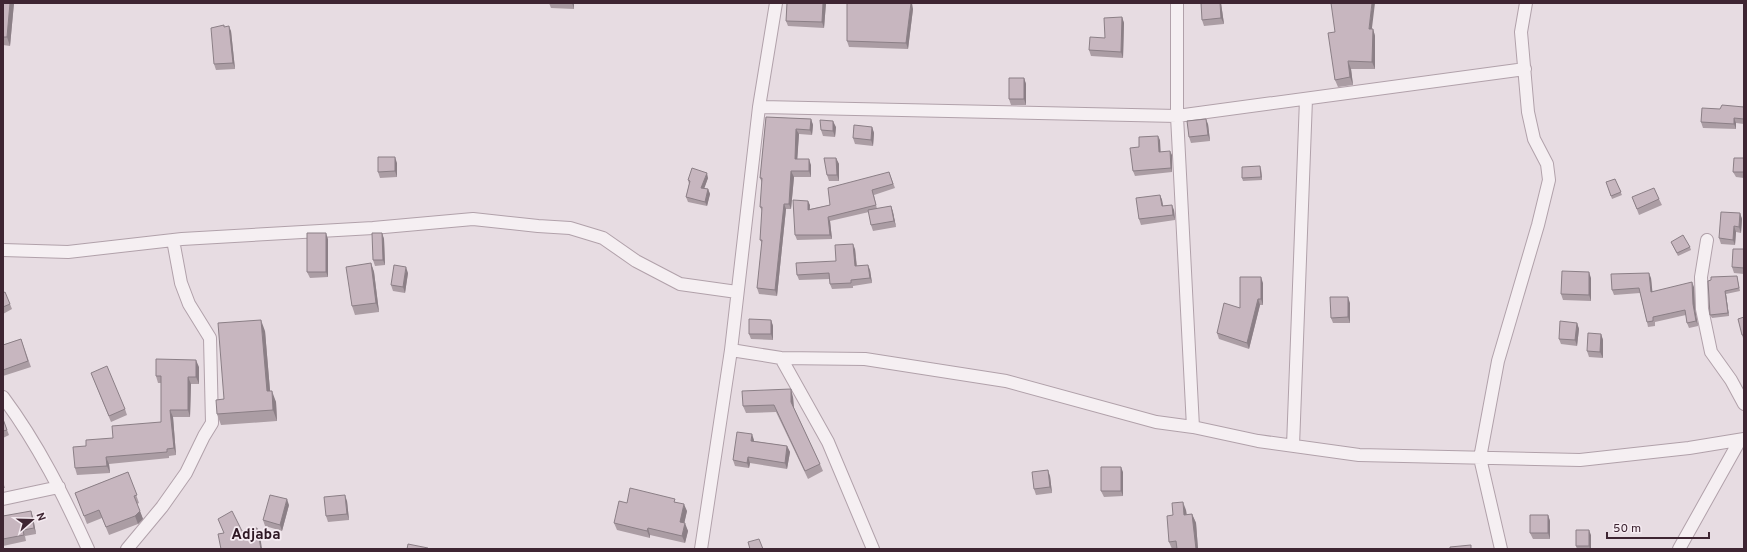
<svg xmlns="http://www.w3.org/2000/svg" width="1747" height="552" viewBox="0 0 1747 552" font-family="Overpass,sans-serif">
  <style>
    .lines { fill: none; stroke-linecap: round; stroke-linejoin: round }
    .minor-casing { stroke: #b1a1aa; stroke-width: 14 }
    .minor { stroke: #f5eff2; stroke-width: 12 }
    .wall { fill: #ab9da4 }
    .shaded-wall { fill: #8b7f86 }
    .building { fill: #c7b6bf; stroke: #8b7f86 }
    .labels { text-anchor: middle; stroke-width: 3.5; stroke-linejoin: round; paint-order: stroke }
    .quarter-label { font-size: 15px; font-weight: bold; fill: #2e1723; stroke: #f5ebf1 }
  </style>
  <rect width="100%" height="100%" fill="#e7dce2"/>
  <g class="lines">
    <g class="minor-casing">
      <path id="minor" d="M 1177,3 L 1177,116 L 1193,427
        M 759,107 L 1177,116 L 1525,69
        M 1707,240 L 1701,277 L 1702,309 L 1711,352 L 1731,380 L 1744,404
        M 3,250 L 68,252 L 182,239 L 373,228 L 473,219 L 538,226 L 570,228 L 603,238 L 636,261 L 680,284 L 737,292
        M 731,350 L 781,358 L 865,359 L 1006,381 L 1156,422 L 1193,427 L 1258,441 L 1359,455 L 1580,460 L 1689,448 L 1744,439
        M 781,358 L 828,442 L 873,549
        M 3,397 C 38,444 64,496 88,549
        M 1293,446 L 1306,99
        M 3,499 L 59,487
        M 127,549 L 162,507 L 186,473 L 204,436 L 212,423 L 210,338 L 189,304 L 181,283 L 173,240
        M 701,549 L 731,350 L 759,107 L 776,3
        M 1501,549 L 1480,458 L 1498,361 L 1538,225 L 1549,180 L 1547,164 L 1534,139 L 1528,112 L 1521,32 L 1526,3
        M 1679,549 L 1740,440"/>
    </g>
    <use href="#minor" class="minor"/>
  </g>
  <path class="wall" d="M 3,3 L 14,3 L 10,46 L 3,45 Z
    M 549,3 L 574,3 L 574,9 L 551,8 Z
    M 787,3 L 826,3 L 824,28 L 788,26 L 786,21 Z
    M 1221,3 L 1224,24 L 1204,26 L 1202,20 Z
    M 913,9 L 908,49 L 849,47 L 847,41 Z
    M 1122,17 L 1124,23 L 1123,58 L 1091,56 L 1089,50 L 1105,38 Z
    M 225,27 L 231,31 L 235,69 L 216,70 L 214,64 Z
    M 1372,29 L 1373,29 L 1375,36 L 1375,69 L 1351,69 L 1353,85 L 1338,87 L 1335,80 Z
    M 1024,78 L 1026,84 L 1026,105 L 1011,105 L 1009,99 Z
    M 1744,107 L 1744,124 L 1736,123 L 1736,129 L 1703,128 L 1701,122 L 1720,109 Z
    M 766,117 L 811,119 L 813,125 L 812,135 L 799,134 L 797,159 L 811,165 L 811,177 L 794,177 L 791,209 L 786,209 L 777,296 L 759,294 L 757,288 L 762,243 L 760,240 L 762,211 L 760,207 L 762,183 L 760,178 Z
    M 1208,124 L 1210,141 L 1191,143 L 1189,137 Z
    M 836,127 L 835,137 L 823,136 L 821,130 Z
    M 872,127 L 874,133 L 873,146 L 855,144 L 853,138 Z
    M 1160,140 L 1160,152 L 1172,155 L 1172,172 L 1135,176 L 1133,171 L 1139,147 Z
    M 836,158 L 839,164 L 839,181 L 829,181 L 827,175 Z
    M 1744,158 L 1744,178 L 1736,177 L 1733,172 Z
    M 397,163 L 397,177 L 380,178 L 378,172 Z
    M 1261,169 L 1262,180 L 1243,181 L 1242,178 Z
    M 889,172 L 895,188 L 874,195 L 877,209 L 891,206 L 893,212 L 896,227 L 873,231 L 871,225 L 869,212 L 830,221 L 832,239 L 797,240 L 795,235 L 810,205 L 810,209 L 830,205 Z
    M 708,178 L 704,188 L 708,189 L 710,194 L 707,206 L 688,202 L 686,197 L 689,184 L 688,180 Z
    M 1615,179 L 1622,195 L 1612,199 L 1606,182 Z
    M 1160,195 L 1162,200 L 1163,206 L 1174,210 L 1175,220 L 1141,225 L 1139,219 Z
    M 1632,197 L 1659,199 L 1662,205 L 1639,215 Z
    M 1740,213 L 1742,219 L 1741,233 L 1736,232 L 1735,245 L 1721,244 L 1719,238 Z
    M 382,233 L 384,239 L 385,265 L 375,266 L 373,260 Z
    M 328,239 L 328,277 L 310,278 L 307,272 Z
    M 1671,242 L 1690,247 L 1691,250 L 1678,256 Z
    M 855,249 L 857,266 L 870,270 L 872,283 L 853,286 L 853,288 L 832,289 L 830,284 L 830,279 L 799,280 L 797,275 L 836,261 Z
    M 1744,249 L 1744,274 L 1734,273 L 1732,267 Z
    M 371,263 L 374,272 L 379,312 L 355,315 L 352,306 Z
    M 408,273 L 405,293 L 393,291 L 391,285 Z
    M 1737,276 L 1740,291 L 1726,294 L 1729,316 L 1712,318 L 1710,315 L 1711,280 Z
    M 1591,278 L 1591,301 L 1563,300 L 1561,294 Z
    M 1651,278 L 1652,292 L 1694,287 L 1695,309 L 1698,326 L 1689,328 L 1687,323 L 1686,315 L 1655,322 L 1655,326 L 1648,327 L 1647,322 L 1640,293 L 1614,295 L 1612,290 Z
    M 1263,283 L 1263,305 L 1260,305 L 1249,349 L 1219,339 L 1217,333 Z
    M 3,293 L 10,304 L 12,309 L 3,314 Z
    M 1350,303 L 1350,323 L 1333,323 L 1331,318 Z
    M 1744,317 L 1744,341 L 1742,335 Z
    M 771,320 L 773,326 L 773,340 L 751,339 L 749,334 Z
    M 1577,323 L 1579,329 L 1577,346 L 1561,344 L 1559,339 Z
    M 265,331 L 270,391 L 276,402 L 277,421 L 221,425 L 217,414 L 224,399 Z
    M 1601,334 L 1603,340 L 1603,358 L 1589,357 L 1587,351 Z
    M 21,339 L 31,367 L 3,376 L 3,345 Z
    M 199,367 L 199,384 L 191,384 L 190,417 L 173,417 L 176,455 L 169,456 L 169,458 L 109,464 L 110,473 L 77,475 L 75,468 L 113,438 L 161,422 L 161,383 L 158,383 L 156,376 Z
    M 91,373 L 125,409 L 127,415 L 111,422 Z
    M 793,397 L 794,408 L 820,464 L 823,471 L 808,479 L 776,412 L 746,413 L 743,406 Z
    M 3,419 L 9,435 L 3,438 Z
    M 754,440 L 754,441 L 787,446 L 790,452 L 787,469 L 750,463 L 749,468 L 735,466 L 733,460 Z
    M 128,472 L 139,503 L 137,504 L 143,519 L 138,524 L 109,535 L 102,518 L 87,524 L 75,493 Z
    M 1123,472 L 1123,496 L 1104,497 L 1101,491 Z
    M 1050,476 L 1052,493 L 1036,495 L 1034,489 Z
    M 3,482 L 5,488 L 3,488 Z
    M 347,501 L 349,520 L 328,522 L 326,516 Z
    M 676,502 L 687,511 L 684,523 L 688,531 L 685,543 L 650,535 L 650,538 L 617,530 L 614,523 L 627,503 Z
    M 289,505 L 282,531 L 265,526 L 263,520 Z
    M 1186,510 L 1187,515 L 1192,514 L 1196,523 L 1198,549 L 1172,549 L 1169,542 L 1173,515 Z
    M 1548,515 L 1550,521 L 1550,539 L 1533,539 L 1530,533 Z
    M 3,516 L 33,517 L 36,534 L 25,536 L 26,541 L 3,546 Z
    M 1591,535 L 1591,549 L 1577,549 L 1576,546 Z"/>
  <path class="shaded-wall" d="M 10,3 L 14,3 L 10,46 L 7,37 Z
    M 572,3 L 574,3 L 574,9 Z
    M 823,3 L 826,3 L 824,28 L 822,22 Z
    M 911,3 L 912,3 L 913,9 L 908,49 L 906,43 Z
    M 1220,3 L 1221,3 L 1224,24 L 1221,18 Z
    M 1372,3 L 1375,3 L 1371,36 L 1369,29 Z
    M 1122,17 L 1124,23 L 1123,58 L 1121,52 Z
    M 229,26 L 231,31 L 235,69 L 233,63 Z
    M 1373,29 L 1375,36 L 1375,69 L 1372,62 Z
    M 1348,61 L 1351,69 L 1353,85 L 1350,77 Z
    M 1024,78 L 1026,84 L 1026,105 L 1024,99 Z
    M 1734,118 L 1736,123 L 1736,129 L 1734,124 Z
    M 811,119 L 813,125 L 812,135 L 810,130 Z
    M 1206,119 L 1208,124 L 1210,141 L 1208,135 Z
    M 833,121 L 836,127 L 835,137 L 833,131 Z
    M 872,127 L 874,133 L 873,146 L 871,140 Z
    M 796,129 L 799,134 L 797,164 L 795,159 Z
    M 1158,136 L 1160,140 L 1161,157 L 1159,152 Z
    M 1170,151 L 1172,155 L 1172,172 L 1171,168 Z
    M 395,157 L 397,163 L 397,177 L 395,171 Z
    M 836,158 L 839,164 L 839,181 L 837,175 Z
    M 809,159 L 811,165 L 811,177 L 809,171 Z
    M 1260,166 L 1261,169 L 1262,180 L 1261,177 Z
    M 791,171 L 794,177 L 791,209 L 789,204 Z
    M 707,173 L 708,178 L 703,192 L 701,188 Z
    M 708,189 L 710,194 L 707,206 L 705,202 Z
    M 1160,195 L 1162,200 L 1164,211 L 1162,206 Z
    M 808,201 L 810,205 L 809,214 L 808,210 Z
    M 784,204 L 786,209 L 777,296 L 775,290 Z
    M 1172,205 L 1174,210 L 1175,220 L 1173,215 Z
    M 891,206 L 893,212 L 896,227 L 894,221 Z
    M 1740,213 L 1742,219 L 1741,233 L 1739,227 Z
    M 828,217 L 830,221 L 832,239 L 830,235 Z
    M 1734,226 L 1736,232 L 1735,245 L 1733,240 Z
    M 326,233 L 328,239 L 328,277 L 326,272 Z
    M 382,233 L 384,239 L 385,265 L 383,260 Z
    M 853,244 L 855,249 L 857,271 L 855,266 Z
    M 371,263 L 374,272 L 379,312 L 376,303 Z
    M 868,265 L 870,270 L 872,283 L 870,278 Z
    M 406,267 L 408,273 L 405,293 L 403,287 Z
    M 1589,272 L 1591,278 L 1591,301 L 1589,295 Z
    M 1649,273 L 1651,278 L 1653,297 L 1651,292 Z
    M 1261,277 L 1263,283 L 1263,305 L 1261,299 Z
    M 1692,282 L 1694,287 L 1695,309 L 1698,326 L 1696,321 L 1693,304 Z
    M 1725,291 L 1726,294 L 1729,316 L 1728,313 Z
    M 1348,297 L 1350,303 L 1350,323 L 1348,317 Z
    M 1258,299 L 1260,305 L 1249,349 L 1247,343 Z
    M 261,320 L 265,331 L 271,402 L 267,391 Z
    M 771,320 L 773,326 L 773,340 L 771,334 Z
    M 1577,323 L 1579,329 L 1577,346 L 1575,340 Z
    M 1601,334 L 1603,340 L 1603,358 L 1600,352 Z
    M 196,360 L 199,367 L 199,384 L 196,377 Z
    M 188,377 L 191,384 L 190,417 L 188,410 Z
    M 791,389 L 793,397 L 794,410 L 791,402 Z
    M 272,391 L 276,402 L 277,421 L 273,410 Z
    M 170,410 L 173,417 L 176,455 L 174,448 Z
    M 752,434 L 754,440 L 753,446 L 751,441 Z
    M 787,446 L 790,452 L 787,469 L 785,463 Z
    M 106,457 L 109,464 L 110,473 L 107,466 Z
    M 748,457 L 750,463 L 749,468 L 747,463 Z
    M 1121,467 L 1123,472 L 1123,496 L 1121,491 Z
    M 1048,470 L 1050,476 L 1052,493 L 1050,487 Z
    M 345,495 L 347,501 L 349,520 L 347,514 Z
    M 287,499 L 289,505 L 282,531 L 280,525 Z
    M 1183,502 L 1186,510 L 1187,523 L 1184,515 Z
    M 684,504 L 687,511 L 683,529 L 680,522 Z
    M 31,511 L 33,517 L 36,534 L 34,528 Z
    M 140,511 L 143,519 L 138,524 L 135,516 Z
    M 1192,514 L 1196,523 L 1198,549 L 1196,549 Z
    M 1548,515 L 1550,521 L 1550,539 L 1548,533 Z
    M 685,523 L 688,531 L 685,543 L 682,536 Z
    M 257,528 L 260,535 L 262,549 L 261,549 Z
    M 648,528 L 650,535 L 650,538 L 647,531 Z
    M 1589,530 L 1591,535 L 1591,549 L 1590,549 L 1589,546 Z"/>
  <path class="building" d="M 3,3 L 10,3 L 7,37 L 3,37 Z
    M 787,3 L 823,3 L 822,22 L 786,21 Z
    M 847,3 L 911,3 L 906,43 L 847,41 Z
    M 1201,3 L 1220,3 L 1221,18 L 1202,20 Z
    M 1331,3 L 1372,3 L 1369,29 L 1373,29 L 1372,62 L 1348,61 L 1350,77 L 1335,80 L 1328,33 L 1335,32 Z
    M 1122,17 L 1121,52 L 1089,50 L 1090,37 L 1105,38 L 1104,18 Z
    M 224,25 L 224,27 L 229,26 L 233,63 L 214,64 L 211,28 Z
    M 1009,78 L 1024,78 L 1024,99 L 1009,99 Z
    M 1722,105 L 1744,107 L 1744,119 L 1734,118 L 1734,124 L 1701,122 L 1702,108 L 1720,109 Z
    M 766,117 L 811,119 L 810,130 L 796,129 L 795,159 L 809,159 L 809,171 L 791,171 L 789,204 L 784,204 L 775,290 L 757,288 L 762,240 L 760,240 L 762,207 L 760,207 L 762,178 L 760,178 Z
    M 1206,119 L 1208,135 L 1189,137 L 1187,121 Z
    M 820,120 L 833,121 L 833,131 L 821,130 Z
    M 854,125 L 872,127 L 871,140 L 853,138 Z
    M 1158,136 L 1159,152 L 1170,151 L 1171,168 L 1133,171 L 1130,148 L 1139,147 L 1139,137 Z
    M 378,157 L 395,157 L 395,171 L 378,172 Z
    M 824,158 L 836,158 L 837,175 L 827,175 Z
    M 1734,158 L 1744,158 L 1744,172 L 1733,172 Z
    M 1260,166 L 1261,177 L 1242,178 L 1242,167 Z
    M 692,168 L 707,173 L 701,188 L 708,189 L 705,202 L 686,197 L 690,181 L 688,180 Z
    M 889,172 L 893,184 L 872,190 L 876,205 L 828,217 L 830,235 L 795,235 L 793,200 L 808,201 L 808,210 L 830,205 L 828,188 Z
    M 1615,179 L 1621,192 L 1611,196 L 1606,182 Z
    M 1654,188 L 1659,199 L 1637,209 L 1632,197 Z
    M 1160,195 L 1162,206 L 1172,205 L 1173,215 L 1139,219 L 1136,198 Z
    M 891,206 L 894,221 L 871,225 L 868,210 Z
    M 1721,212 L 1740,213 L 1739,227 L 1734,226 L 1733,240 L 1719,238 Z
    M 307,233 L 326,233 L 326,272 L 307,272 Z
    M 372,233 L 382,233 L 383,260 L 373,260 Z
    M 1683,235 L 1690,247 L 1677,253 L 1671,242 Z
    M 853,244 L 855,266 L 868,265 L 870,278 L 851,280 L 851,283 L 830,284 L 829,273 L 797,275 L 796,263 L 836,261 L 835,245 Z
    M 1733,249 L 1744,249 L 1744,268 L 1732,267 Z
    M 371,263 L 376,303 L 352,306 L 346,267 Z
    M 394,265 L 406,267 L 403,287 L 391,285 Z
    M 1562,271 L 1589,272 L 1589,295 L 1561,294 Z
    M 1649,273 L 1651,292 L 1692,282 L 1693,304 L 1696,321 L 1687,323 L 1685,310 L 1653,317 L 1653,321 L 1647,322 L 1639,288 L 1612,290 L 1611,274 Z
    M 1737,276 L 1739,288 L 1725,291 L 1728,313 L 1710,315 L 1708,281 L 1711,280 L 1711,277 Z
    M 1240,277 L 1261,277 L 1261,299 L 1258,299 L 1247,343 L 1217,333 L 1224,303 L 1240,308 Z
    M 5,292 L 10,304 L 3,307 L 3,293 Z
    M 1330,297 L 1348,297 L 1348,317 L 1331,318 Z
    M 1744,317 L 1744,335 L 1742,335 L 1738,319 Z
    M 749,319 L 771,320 L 771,334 L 749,334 Z
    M 261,320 L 267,391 L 272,391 L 273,410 L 217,414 L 216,400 L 224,399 L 218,323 Z
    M 1560,321 L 1577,323 L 1575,340 L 1559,339 Z
    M 1588,333 L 1601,334 L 1600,352 L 1587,351 Z
    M 21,339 L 28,361 L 3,370 L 3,345 Z
    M 156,359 L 196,360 L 196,377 L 188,377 L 188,410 L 170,410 L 174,448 L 167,449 L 167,452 L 106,457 L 107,466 L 75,468 L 73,447 L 86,446 L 86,440 L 113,438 L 112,426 L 161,422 L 161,376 L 156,376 Z
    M 107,366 L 125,409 L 109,416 L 91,373 Z
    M 791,389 L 791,402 L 820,464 L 805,471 L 774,405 L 743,406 L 742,391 Z
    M 3,419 L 7,430 L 3,431 Z
    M 737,432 L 752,434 L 751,441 L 787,446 L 785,463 L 748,457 L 747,463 L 733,460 Z
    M 1101,467 L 1121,467 L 1121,491 L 1101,491 Z
    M 1048,470 L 1050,487 L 1034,489 L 1032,472 Z
    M 128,472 L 137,495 L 134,496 L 140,511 L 135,516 L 106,527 L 99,510 L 84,516 L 75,493 Z
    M 630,488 L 675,499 L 674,502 L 684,504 L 680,522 L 685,523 L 682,536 L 648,528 L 647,531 L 614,523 L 619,501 L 627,503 Z
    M 270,495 L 287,499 L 280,525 L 263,520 Z
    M 345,495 L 347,514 L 326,516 L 324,497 Z
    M 1183,502 L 1184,515 L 1192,514 L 1196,549 L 1177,549 L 1176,541 L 1169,542 L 1167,516 L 1173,515 L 1172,503 Z
    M 31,511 L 34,528 L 23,530 L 24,535 L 3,539 L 3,516 Z
    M 232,511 L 242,531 L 257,528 L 261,549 L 221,549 L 218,534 L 224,533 L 218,519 Z
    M 1530,515 L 1548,515 L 1548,533 L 1530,533 Z
    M 1576,530 L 1589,530 L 1589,546 L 1576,546 Z
    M 759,539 L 763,549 L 750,549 L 748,542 Z
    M 408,544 L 428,548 L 428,549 L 407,549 Z
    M 1471,545 L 1471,549 L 1450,549 L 1450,547 Z"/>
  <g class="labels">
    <g class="quarter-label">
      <text x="256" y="539">Adjaba</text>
    </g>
  </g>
  <rect width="1747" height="552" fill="none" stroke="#3e2532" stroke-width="8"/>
  <g transform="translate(32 520) rotate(70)" stroke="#f5ebf1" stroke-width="3" paint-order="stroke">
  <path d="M0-3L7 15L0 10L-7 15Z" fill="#3e2532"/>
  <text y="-6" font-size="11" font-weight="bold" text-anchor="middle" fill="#3e2532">N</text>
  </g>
  <path d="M1607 532v6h102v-6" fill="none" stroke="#3e2532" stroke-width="2"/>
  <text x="1613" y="532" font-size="12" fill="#3e2532" stroke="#f5ebf1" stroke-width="3" paint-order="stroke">50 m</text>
</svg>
